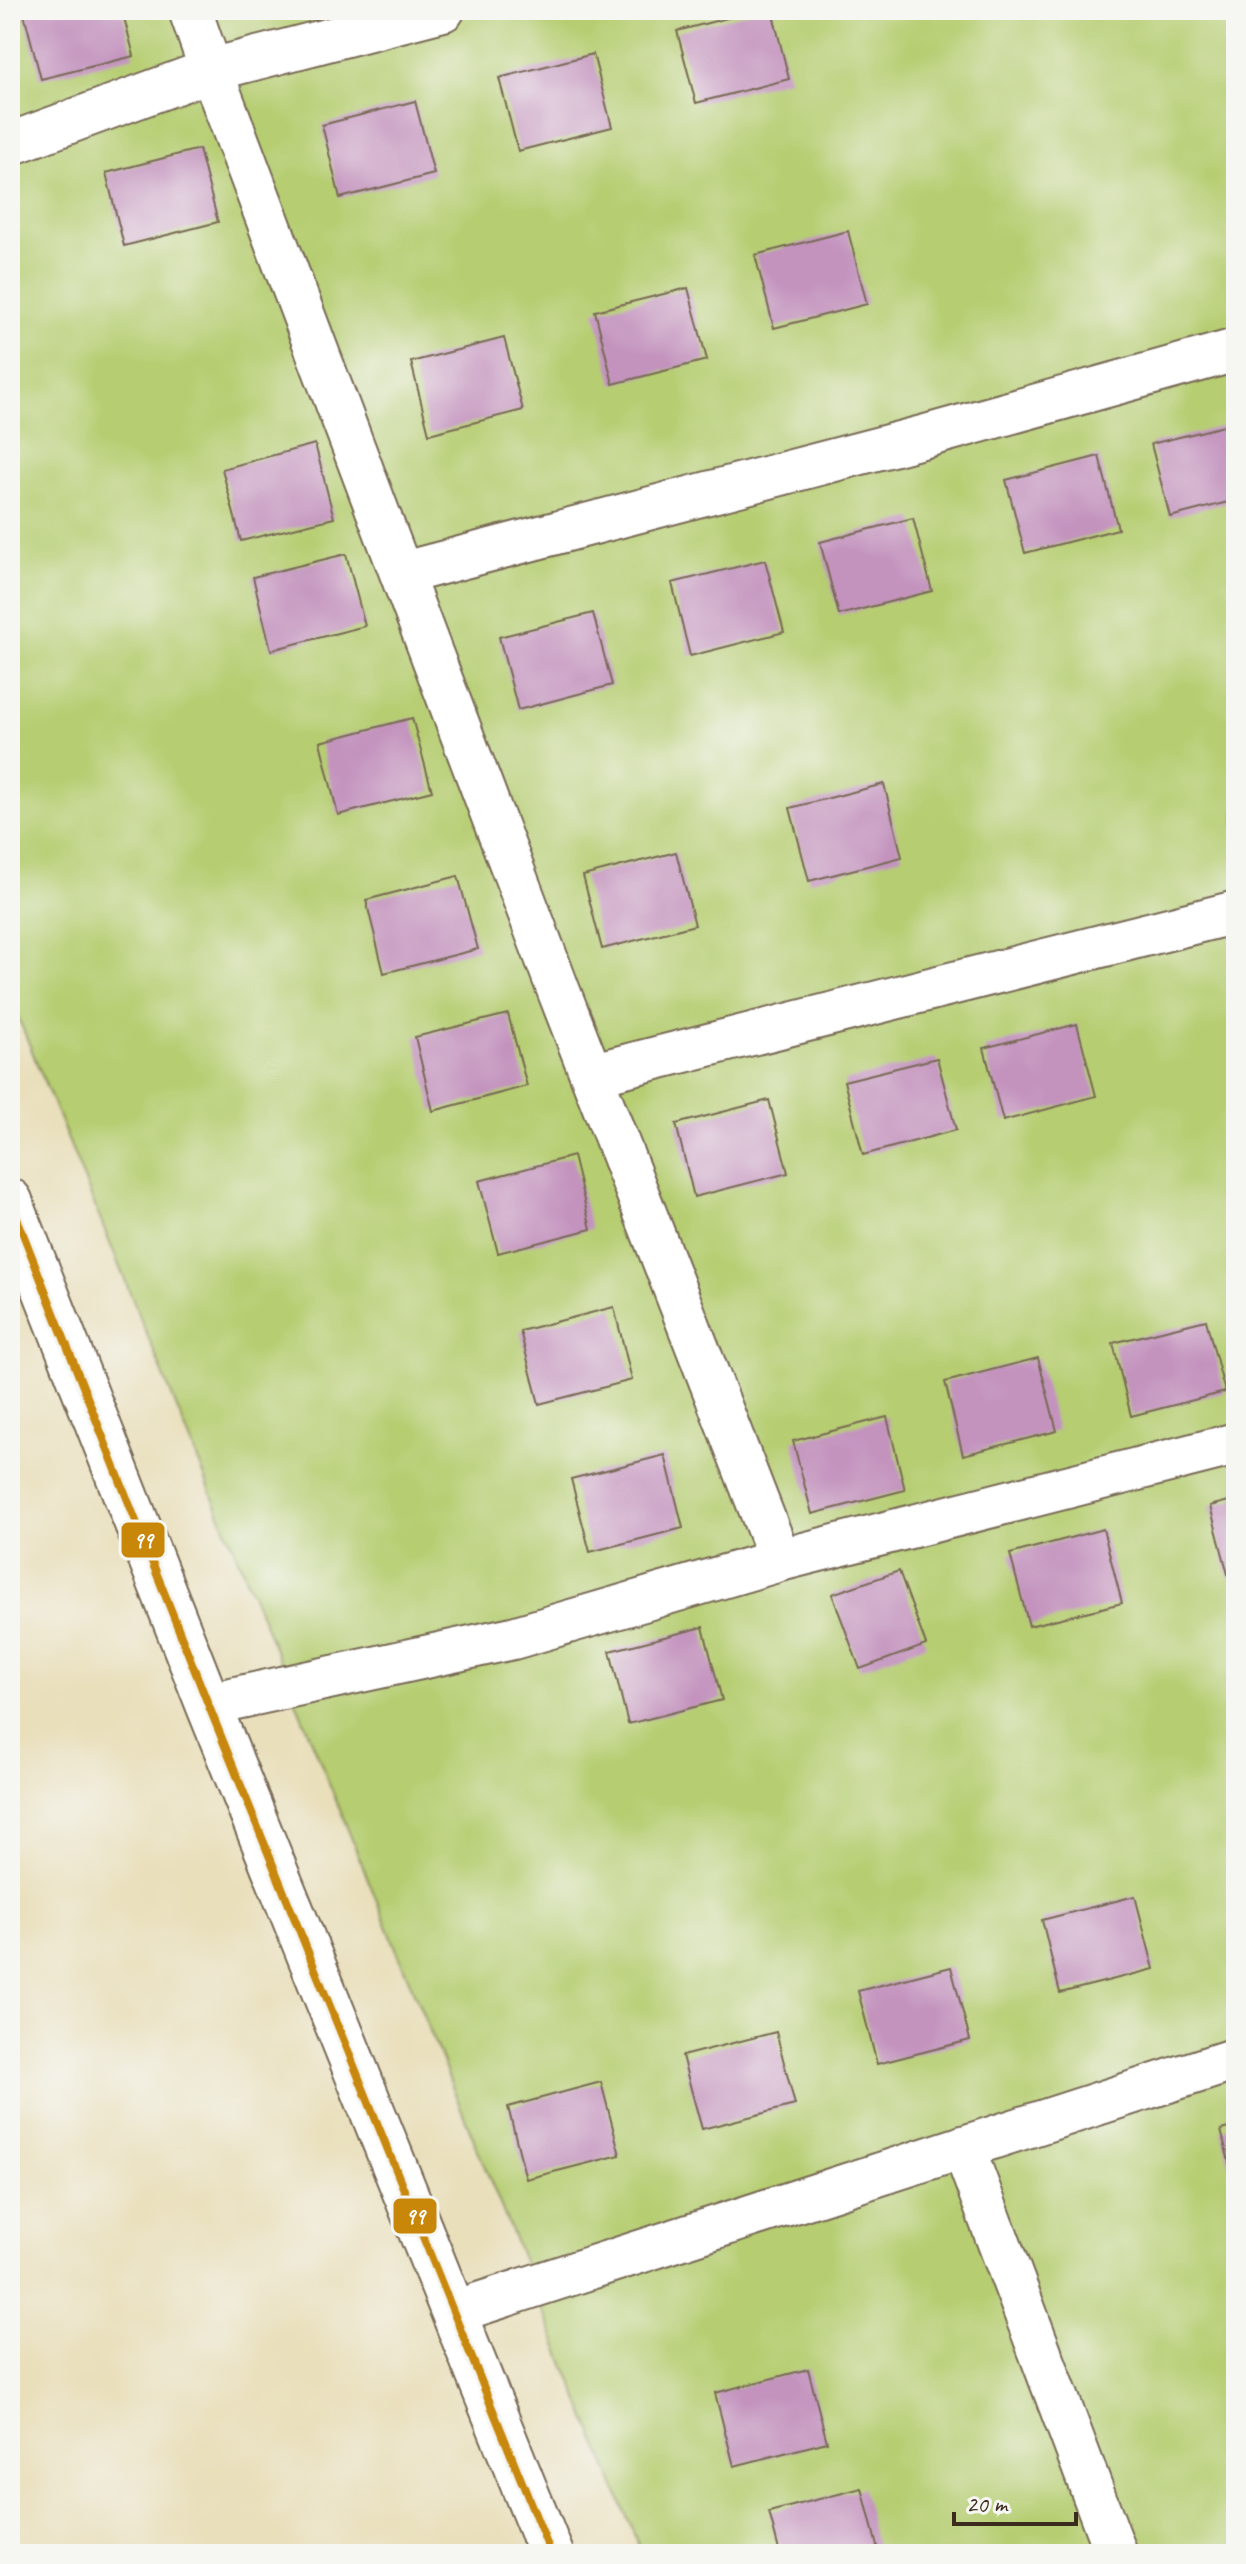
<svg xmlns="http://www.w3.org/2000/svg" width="1246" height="2564" viewBox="0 0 1246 2564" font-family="Caveat,sans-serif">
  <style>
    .green { fill: #b6cd71; stroke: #787c48; stroke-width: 2 }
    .building { fill: #c393be }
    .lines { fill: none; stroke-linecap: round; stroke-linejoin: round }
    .minor-casing { stroke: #786955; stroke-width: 46 }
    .primary-casing { stroke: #786955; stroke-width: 48 }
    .minor { stroke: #fff; stroke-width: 42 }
    .primary { stroke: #fff; stroke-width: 44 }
    .bus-1-casing { stroke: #f6f6f2; stroke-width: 14 }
    .bus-1 { stroke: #c88708; stroke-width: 8 }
    .line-badge { stroke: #f6f6f2; stroke-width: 3 }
    .badge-label { font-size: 22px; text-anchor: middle; font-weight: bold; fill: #fff }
  </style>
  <rect width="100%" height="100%" fill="#f6f6f2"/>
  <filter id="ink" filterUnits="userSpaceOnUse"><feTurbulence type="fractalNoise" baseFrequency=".0125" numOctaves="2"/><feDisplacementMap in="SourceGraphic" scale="16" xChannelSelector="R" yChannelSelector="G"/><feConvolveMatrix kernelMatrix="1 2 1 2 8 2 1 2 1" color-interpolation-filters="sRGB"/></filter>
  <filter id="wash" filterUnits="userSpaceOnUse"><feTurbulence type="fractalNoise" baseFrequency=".006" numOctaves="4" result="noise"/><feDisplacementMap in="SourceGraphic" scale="32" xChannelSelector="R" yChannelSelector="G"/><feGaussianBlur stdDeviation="1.8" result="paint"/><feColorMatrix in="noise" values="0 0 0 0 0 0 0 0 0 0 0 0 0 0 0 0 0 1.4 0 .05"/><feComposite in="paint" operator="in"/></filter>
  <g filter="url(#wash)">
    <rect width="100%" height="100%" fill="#e9dfbb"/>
    <path class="green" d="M 10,10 L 1236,10 L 1236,2554 L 642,2554 L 10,997 Z"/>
    <g id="blocks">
      <path class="building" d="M 23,10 L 122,10 L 134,56 L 41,79 Z
        M 758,10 L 772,10 L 789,79 L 696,103 L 677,31 Z
        M 593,54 L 612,127 L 518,151 L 499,78 Z
        M 415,101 L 434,174 L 340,198 L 322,125 Z
        M 199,149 L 218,222 L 124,246 L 106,173 Z
        M 848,231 L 867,304 L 774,328 L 755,255 Z
        M 688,288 L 707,360 L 613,384 L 595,311 Z
        M 504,338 L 523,410 L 429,434 L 411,362 Z
        M 1236,423 L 1236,500 L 1170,517 L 1151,444 Z
        M 315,444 L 334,518 L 241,541 L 222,469 Z
        M 1099,456 L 1118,529 L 1025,553 L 1006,480 Z
        M 913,518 L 932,591 L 839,615 L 820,542 Z
        M 346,554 L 365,626 L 271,650 L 253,577 Z
        M 765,560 L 784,632 L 690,656 L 672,583 Z
        M 593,613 L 612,685 L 518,710 L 499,637 Z
        M 412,718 L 432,791 L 338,815 L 320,742 Z
        M 884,784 L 902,857 L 809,881 L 790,808 Z
        M 676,852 L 695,925 L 602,949 L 583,876 Z
        M 458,876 L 478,949 L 384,973 L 366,900 Z
        M 508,1014 L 527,1086 L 433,1111 L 415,1037 Z
        M 1077,1024 L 1096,1096 L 1003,1121 L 984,1048 Z
        M 937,1058 L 956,1130 L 863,1155 L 844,1081 Z
        M 769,1100 L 788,1173 L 694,1197 L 676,1124 Z
        M 573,1156 L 591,1229 L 498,1253 L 479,1181 Z
        M 614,1307 L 632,1380 L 539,1404 L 520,1331 Z
        M 1206,1320 L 1225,1392 L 1131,1416 L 1113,1343 Z
        M 1038,1358 L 1057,1431 L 963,1455 L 945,1382 Z
        M 887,1417 L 905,1490 L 812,1514 L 793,1441 Z
        M 665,1455 L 683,1528 L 590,1552 L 571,1479 Z
        M 1236,1499 L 1236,1576 L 1229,1578 L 1210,1506 Z
        M 1103,1529 L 1122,1603 L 1029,1626 L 1010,1554 Z
        M 899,1571 L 926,1645 L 860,1669 L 832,1594 Z
        M 703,1627 L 722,1700 L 628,1724 L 610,1651 Z
        M 1135,1896 L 1154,1969 L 1060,1993 L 1042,1920 Z
        M 951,1967 L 970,2040 L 877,2064 L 858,1991 Z
        M 776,2032 L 795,2105 L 702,2129 L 682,2056 Z
        M 601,2082 L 620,2155 L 526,2179 L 508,2107 Z
        M 1236,2126 L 1236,2186 L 1235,2186 L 1221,2130 Z
        M 808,2369 L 827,2442 L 734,2466 L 715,2393 Z
        M 862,2488 L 879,2554 L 780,2554 L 769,2512 Z"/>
    </g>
  </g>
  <g filter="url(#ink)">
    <use href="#blocks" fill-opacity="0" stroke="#786955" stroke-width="2"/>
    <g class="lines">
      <g class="minor-casing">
        <path id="minor" d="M 190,10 L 211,70 L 443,10
          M 10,144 L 211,70 L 558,989 L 780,1560 L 513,1638 L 208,1704
          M 403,573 L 926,436 L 1236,350
          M 593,1074 L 1236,912
          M 780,1560 L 1236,1444
          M 963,2147 L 1116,2554
          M 454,2312 L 1236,2059"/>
      </g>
      <g class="primary-casing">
        <path id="primary" d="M 10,1201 L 208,1704 L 551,2554"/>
      </g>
      <use href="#minor" class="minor"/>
      <use href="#primary" class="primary"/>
      <g class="bus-1-casing">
        <path id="bus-1" d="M 10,1201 L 208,1704 L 551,2554"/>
      </g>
      <use href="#bus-1" class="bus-1"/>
    </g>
  </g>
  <g class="line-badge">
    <rect x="120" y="1521" width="46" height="38" rx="8" fill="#c88708"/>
    <rect x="392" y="2197" width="46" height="38" rx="8" fill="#c88708"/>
  </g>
  <g class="badge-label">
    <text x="143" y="1548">99</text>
    <text x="415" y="2224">99</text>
  </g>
  <rect width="1246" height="2564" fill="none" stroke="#f6f6f2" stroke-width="40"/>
  <path d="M954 2512v12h122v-12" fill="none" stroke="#3b2a1e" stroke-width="4"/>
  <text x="966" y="2512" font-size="24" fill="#3b2a1e" stroke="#f6f6f2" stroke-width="6" paint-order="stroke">20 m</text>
</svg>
